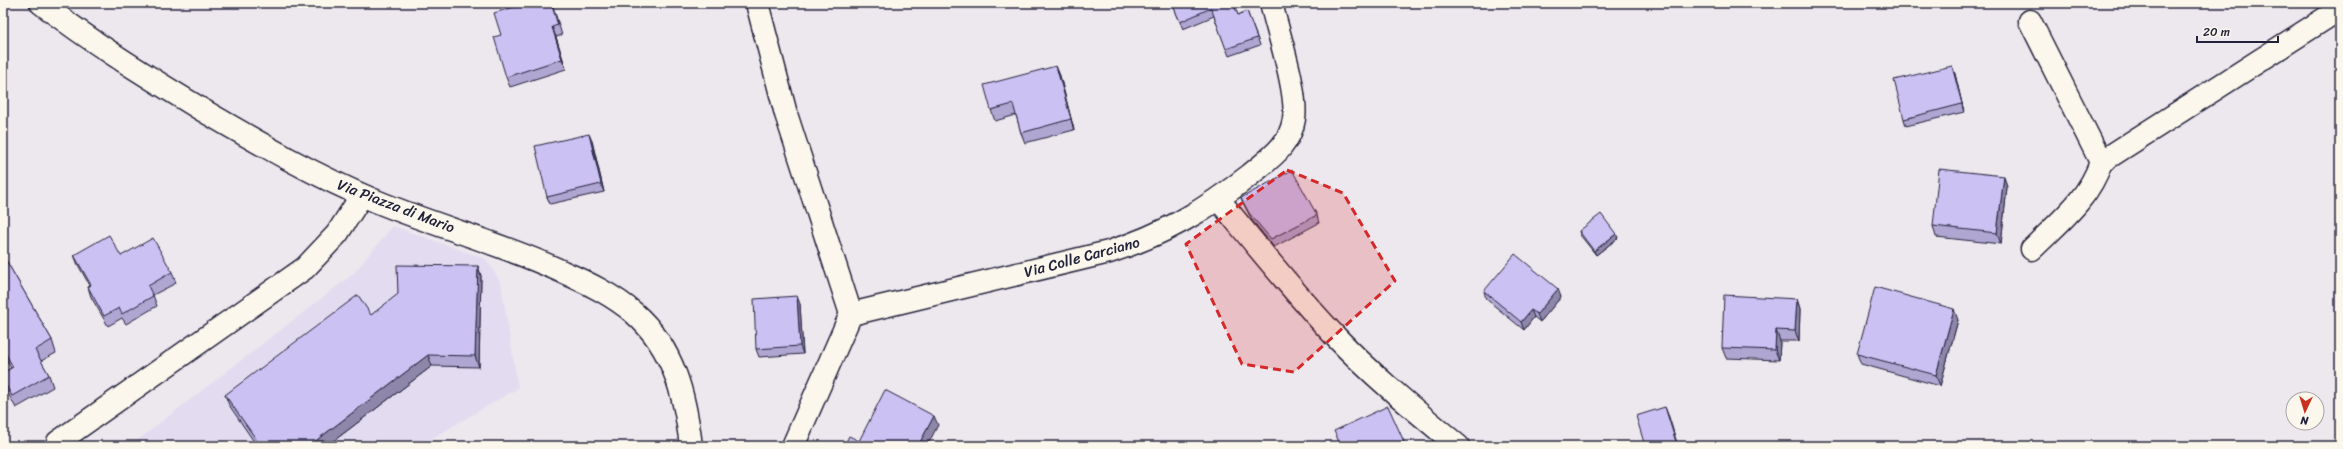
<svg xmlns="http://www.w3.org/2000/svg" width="2343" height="449" viewBox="0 0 2343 449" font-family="Sriracha,sans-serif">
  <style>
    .built { fill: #e3dcf0 }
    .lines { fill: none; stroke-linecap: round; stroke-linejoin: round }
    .street-casing { stroke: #22223b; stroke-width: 25 }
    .street { stroke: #fbf7ec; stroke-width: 22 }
    .wall { fill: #afa6d1; stroke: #22223b }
    .shaded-wall { fill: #8e87aa; stroke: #22223b }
    .building { fill: #cbc1f3; stroke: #22223b }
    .marked { fill: #d62828; fill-opacity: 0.2; stroke: #d62828; stroke-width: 3; stroke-dasharray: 8 5; stroke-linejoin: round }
    .labels { text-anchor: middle; stroke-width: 3; stroke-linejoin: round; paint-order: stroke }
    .street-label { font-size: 15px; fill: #22223b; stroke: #fbf7ec }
  </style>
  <rect width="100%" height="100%" fill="#ede7ee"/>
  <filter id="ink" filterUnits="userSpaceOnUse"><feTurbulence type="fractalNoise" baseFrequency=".025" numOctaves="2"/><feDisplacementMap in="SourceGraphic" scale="8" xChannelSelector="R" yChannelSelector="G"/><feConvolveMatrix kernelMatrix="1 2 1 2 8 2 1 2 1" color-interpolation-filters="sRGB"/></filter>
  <g filter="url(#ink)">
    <path class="built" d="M 393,226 L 486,259 L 501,283 L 518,388 L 419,446 L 130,446 L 353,274 Z"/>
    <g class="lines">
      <g class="street-casing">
        <path id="street" d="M 41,3 C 91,42 145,75 199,108 C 257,142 315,176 378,202 C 439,227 503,244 563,272 C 588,283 613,295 634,313 C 674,348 685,396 691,446
          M 757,3 L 786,114 L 851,314
          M 2030,21 L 2101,162 L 2340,9
          M 1219,200 C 1257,246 1294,293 1335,336 C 1373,376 1416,411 1458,446
          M 2032,249 C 2059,222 2089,199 2101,162
          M 58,442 L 305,268 L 337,234 L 362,195
          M 793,446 L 851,314 L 1109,252 C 1165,234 1204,211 1250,175 C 1269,159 1290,146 1294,119 C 1298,91 1278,33 1271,3"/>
      </g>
      <use href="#street" class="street"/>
    </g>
    <path class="wall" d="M 552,3 L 562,35 L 556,37 L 566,69 L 510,87 L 506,77 L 501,35 Z
      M 1172,3 L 1233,3 L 1238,15 L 1247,11 L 1260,45 L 1229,56 L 1214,16 L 1183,29 Z
      M 1056,66 L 1060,76 L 1074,130 L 1025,143 L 1021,133 L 1016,115 L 995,121 L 991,110 Z
      M 1952,66 L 1955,74 L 1964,112 L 1906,126 L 1904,119 Z
      M 592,141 L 604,192 L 550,204 L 547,197 Z
      M 2004,176 L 2007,187 L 2001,244 L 1936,237 L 1933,226 Z
      M 1241,198 L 1317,215 L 1319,223 L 1274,247 L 1252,220 L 1244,205 Z
      M 3,222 L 7,232 L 3,235 Z
      M 1579,231 L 1616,234 L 1618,238 L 1596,255 L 1580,235 Z
      M 3,255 L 52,340 L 56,353 L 41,361 L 49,375 L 53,387 L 16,408 L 4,386 L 3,383 L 3,373 L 11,368 L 3,353 Z
      M 74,255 L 121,256 L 172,272 L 176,283 L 153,295 L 157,306 L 126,324 L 122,318 L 108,326 L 91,297 L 88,287 L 90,286 L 78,265 Z
      M 478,266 L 481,276 L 479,367 L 432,366 L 327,446 L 257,446 L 229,405 L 225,395 L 371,315 Z
      M 1484,291 L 1561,297 L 1540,322 L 1534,317 L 1524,330 L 1486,299 Z
      M 1797,299 L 1800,309 L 1799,341 L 1780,341 L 1779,360 L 1726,358 L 1722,348 Z
      M 800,304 L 803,354 L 759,357 L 756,349 Z
      M 1958,320 L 1940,386 L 1861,364 L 1857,354 Z"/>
    <path class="shaded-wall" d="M 552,27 L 556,37 L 566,69 L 562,59 Z
      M 1056,66 L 1060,76 L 1074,130 L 1071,119 Z
      M 1952,66 L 1955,74 L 1964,112 L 1962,104 Z
      M 589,134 L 592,141 L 604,192 L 601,184 Z
      M 2004,176 L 2007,187 L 2001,244 L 1997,233 Z
      M 1616,234 L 1618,238 L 1596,255 L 1594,251 Z
      M 478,266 L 481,276 L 479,367 L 475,356 Z
      M 1558,289 L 1561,297 L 1540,322 L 1537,314 Z
      M 797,296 L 800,304 L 803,354 L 800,346 Z
      M 1797,299 L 1800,309 L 1799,341 L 1795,331 Z
      M 1954,309 L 1958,320 L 1940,386 L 1936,375 Z
      M 1531,310 L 1534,317 L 1524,330 L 1521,322 Z
      M 1776,330 L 1780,341 L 1779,360 L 1775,350 Z
      M 428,355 L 432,366 L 327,446 L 309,446 Z
      M 1665,407 L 1669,417 L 1678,446 L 1677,446 Z
      M 934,416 L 938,425 L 927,446 L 918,446 Z"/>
    <path class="building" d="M 527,3 L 551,3 L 558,25 L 552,27 L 562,59 L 506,77 L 494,37 L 501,35 L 494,13 Z
      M 1172,3 L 1233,3 L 1238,15 L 1247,11 L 1257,38 L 1226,49 L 1211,8 L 1180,22 Z
      M 1056,66 L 1071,119 L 1021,133 L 1013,104 L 991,110 L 984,85 Z
      M 1952,66 L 1962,104 L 1904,119 L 1894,80 Z
      M 589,134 L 601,184 L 547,197 L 535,146 Z
      M 1939,169 L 2004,176 L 1997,233 L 1933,226 Z
      M 1292,170 L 1317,215 L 1271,239 L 1249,213 L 1241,198 Z
      M 1601,214 L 1616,234 L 1594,251 L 1579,231 Z
      M 109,235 L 121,256 L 153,238 L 172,272 L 148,286 L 153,296 L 122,314 L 119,308 L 104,316 L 88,287 L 91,285 L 74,255 Z
      M 1515,254 L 1558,289 L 1537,314 L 1531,310 L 1521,322 L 1484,291 Z
      M 3,255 L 52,340 L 35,350 L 49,375 L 12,396 L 3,380 L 3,373 L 13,367 L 3,349 Z
      M 397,265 L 478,266 L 475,356 L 428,355 L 309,446 L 261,446 L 225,395 L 358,295 L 371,315 L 398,294 Z
      M 1875,287 L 1954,309 L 1936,375 L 1857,354 Z
      M 1724,295 L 1797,299 L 1795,331 L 1776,330 L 1775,350 L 1722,348 Z
      M 797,296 L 800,346 L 756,349 L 754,299 Z
      M 885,390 L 934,416 L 918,446 L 844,446 L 849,436 L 859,441 Z
      M 1388,406 L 1406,446 L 1341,446 L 1334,431 Z
      M 1665,407 L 1677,445 L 1683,444 L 1683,446 L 1645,446 L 1636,416 Z"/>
  </g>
  <path class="marked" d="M 1287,170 L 1343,193 L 1395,281 L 1294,372 L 1242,364 L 1186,244 Z"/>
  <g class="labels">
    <g class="street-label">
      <text transform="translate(396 206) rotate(21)" y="5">Via Piazza di Mario</text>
      <text transform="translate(1082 257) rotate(-15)" y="5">Via Colle Carciano</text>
    </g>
  </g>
  <rect width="2343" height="449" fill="none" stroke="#fbf7ec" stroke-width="16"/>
  <rect x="8" y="8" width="2327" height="433" fill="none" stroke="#22223b" stroke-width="1.5" filter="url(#ink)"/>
  <g transform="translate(2305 411) rotate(184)"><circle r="19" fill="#fbf7ec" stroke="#a4a2a5"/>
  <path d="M0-3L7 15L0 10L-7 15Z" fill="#c8321e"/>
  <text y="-6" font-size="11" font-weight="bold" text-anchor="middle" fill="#22223b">N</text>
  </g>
  <path d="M2197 36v6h81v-6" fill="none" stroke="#22223b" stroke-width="2"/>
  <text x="2203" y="36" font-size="12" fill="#22223b" stroke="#fbf7ec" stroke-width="3" paint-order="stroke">20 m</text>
</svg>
